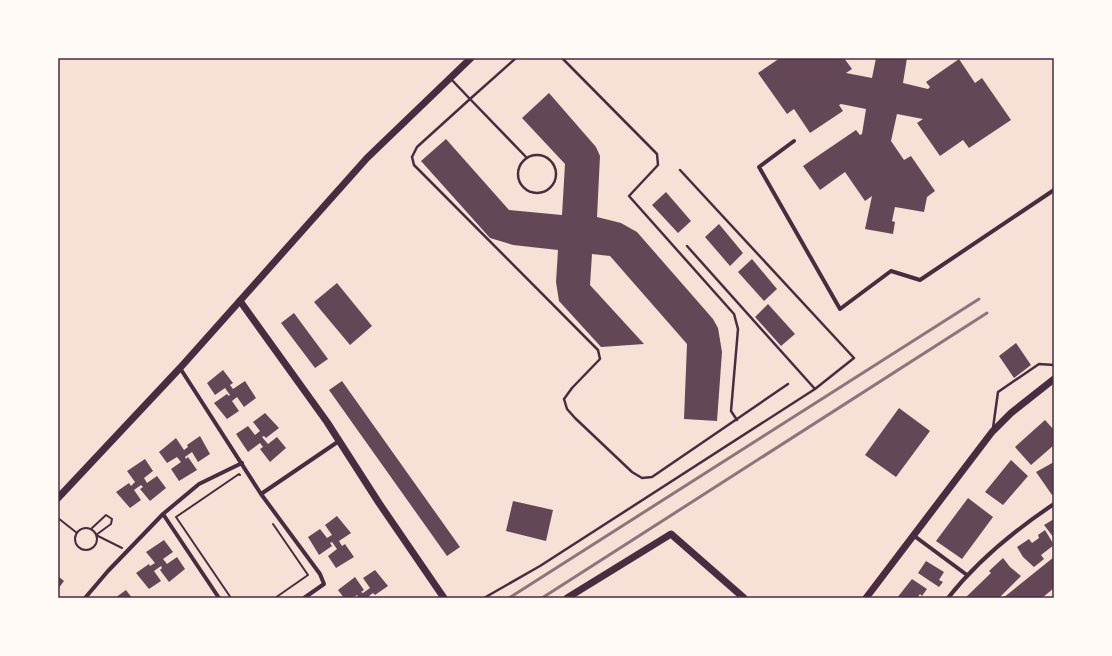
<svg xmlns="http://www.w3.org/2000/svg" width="1112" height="656" viewBox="0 0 1112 656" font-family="'Sofia Sans Condensed',sans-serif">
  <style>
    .building { fill: #644757 }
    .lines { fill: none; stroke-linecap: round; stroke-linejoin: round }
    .path { stroke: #4a2c40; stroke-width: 2 }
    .service { stroke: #4a2c40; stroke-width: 2.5 }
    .minor { stroke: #4a2c40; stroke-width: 4 }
    .tertiary { stroke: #4a2c40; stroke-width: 7 }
    .secondary { stroke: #4a2c40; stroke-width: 7 }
    .rail { stroke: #8f747c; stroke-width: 3 }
    .neatline { fill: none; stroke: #4a2c40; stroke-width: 1.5 }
  </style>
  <rect width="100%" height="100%" fill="#f7e1d7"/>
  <path class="building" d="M 780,58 L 844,58 L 852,69 L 846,73 L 872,78 L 876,58 L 907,58 L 903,83 L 928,89 L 930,87 L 926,82 L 959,59 L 975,83 L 982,78 L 1011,120 L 969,148 L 963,140 L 940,156 L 917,123 L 923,119 L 897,114 L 891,141 L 904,160 L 911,156 L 935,191 L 927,197 L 924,212 L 895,207 L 892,221 L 895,222 L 893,234 L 865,229 L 872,196 L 865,201 L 845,172 L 820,190 L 803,166 L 856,130 L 860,135 L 862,134 L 866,109 L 841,104 L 839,105 L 843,111 L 810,133 L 794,109 L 787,114 L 758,73 Z
    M 549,93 L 596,147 L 600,156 L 597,217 L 621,223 L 637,232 L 713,319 L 718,328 L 722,352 L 717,421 L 684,419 L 687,344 L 610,256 L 592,254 L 590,285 L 644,344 L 601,347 L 559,301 L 556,282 L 558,250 L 513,245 L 490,238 L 421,161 L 446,139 L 509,210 L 562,215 L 565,164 L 522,118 Z
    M 666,192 L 691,221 L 678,233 L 652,205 Z
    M 719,224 L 743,253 L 730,266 L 705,237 Z
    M 752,259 L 777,289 L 764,301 L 738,272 Z
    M 337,283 L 372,326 L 350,345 L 314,302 Z
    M 768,304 L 795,334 L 781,346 L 755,317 Z
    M 294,313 L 328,359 L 315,368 L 281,323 Z
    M 1016,343 L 1031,365 L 1014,378 L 999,356 Z
    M 223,370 L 233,383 L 230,385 L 233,389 L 245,381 L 256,398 L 244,407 L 237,397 L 232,401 L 239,411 L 227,419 L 214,403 L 227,394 L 229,396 L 230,395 L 225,388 L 215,395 L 207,383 Z
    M 342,381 L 460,547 L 447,556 L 329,390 Z
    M 899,408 L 930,431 L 896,477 L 865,455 Z
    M 265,413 L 279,428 L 266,438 L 264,436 L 262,437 L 268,444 L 277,437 L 286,448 L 270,462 L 260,449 L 263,447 L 260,443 L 248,452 L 236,434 L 248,426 L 255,435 L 260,431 L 253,422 Z
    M 1045,420 L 1054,430 L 1054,445 L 1031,465 L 1015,447 Z
    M 200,436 L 210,454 L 198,462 L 192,452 L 185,457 L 186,459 L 188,457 L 197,470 L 179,481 L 171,469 L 181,462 L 177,457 L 167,463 L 159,452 L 176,438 L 184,450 L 188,447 L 187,445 Z
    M 145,459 L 153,471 L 144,478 L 147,483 L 157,476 L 166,488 L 150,501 L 140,489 L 143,487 L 141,485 L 134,490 L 141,500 L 130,508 L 116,492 L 129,483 L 131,486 L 135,482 L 127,471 Z
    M 1011,460 L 1028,476 L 1003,505 L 985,492 Z
    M 1054,462 L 1054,494 L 1052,495 L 1036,472 Z
    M 968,498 L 993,517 L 962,559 L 936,541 Z
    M 513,501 L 553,510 L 546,541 L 506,531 Z
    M 337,516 L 351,533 L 339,541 L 342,546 L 345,544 L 354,557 L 336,568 L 328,556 L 337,549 L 332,542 L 330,543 L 332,546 L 319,555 L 308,537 L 320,529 L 327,538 L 332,535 L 325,525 Z
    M 1054,519 L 1054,538 L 1044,525 Z
    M 1045,530 L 1054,545 L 1041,555 L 1044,559 L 1034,567 L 1023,557 L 1017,547 L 1029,539 L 1032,543 L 1039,538 L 1038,535 Z
    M 164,540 L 173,552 L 163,559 L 167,564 L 177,557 L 185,569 L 169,582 L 160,570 L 162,568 L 161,566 L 154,571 L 161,581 L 149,589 L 136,573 L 149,564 L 150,566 L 155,563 L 146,552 Z
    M 1054,557 L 1054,588 L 1042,598 L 1003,598 Z
    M 1003,558 L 1010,567 L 1021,576 L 999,598 L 965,598 L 991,573 L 989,571 Z
    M 926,561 L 944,572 L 939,580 L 943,582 L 939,587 L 918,573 Z
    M 375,570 L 388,586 L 375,595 L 373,593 L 369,596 L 370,598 L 359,598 L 357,595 L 352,598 L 344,598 L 338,590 L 355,577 L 364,590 L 361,592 L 363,593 L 370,588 L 363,578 Z
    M 58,576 L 64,581 L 58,589 Z
    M 912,579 L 927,589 L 922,596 L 920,594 L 917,598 L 897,598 Z
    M 126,590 L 132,598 L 115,598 Z"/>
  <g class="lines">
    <path class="path" d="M 58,518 L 77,533
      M 273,524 L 308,575 L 275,598
      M75 539a11 11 0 1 1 22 0a11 11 0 1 1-22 0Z
      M 91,529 L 106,515 L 112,519 L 111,524 L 96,535 L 122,548
      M 231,598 L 176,517 L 239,474 L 240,475"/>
    <path class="service" d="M 562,58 L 657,154 L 658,165 L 629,196 L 734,314 L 738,329 L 731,411 L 737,420
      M 450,78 L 470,99 L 516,58
      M518 174a19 19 0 1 1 38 0a19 19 0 1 1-38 0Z
      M 527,158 L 470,99 L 417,147 L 412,157 L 414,165 L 598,350 L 600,359 L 572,388 L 564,399 L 567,409 L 575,418 L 632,472 L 642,478 L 652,477 L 788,384
      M 687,246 L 815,389
      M 993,428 L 998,392 L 1039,364 L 1054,365
      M 484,598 L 540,566 L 815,389 L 854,358 L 680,170"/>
    <path class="minor" d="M 794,141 L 759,167 L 840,309 L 891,271 L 920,280 L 1054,190
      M 180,368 L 261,494 L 320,574 L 324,584 L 304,598
      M 261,494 L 339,441
      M 163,514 L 219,598
      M 913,535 L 967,575
      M 85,598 L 108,571 L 163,514 L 199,484 L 242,463
      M 948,598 C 977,561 1015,530 1054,504"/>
    <path class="tertiary" d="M 58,498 L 180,368 L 367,158 L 471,58
      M 567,598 L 671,534 L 744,598"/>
    <path class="secondary" d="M 240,301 L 327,422 L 379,503 L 444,598
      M 866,598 L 992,432 L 1011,413 L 1054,379"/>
    <path class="rail" d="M 509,598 L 979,299
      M 542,598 L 987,313"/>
  </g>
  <rect width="1112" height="656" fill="none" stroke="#fffaf5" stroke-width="118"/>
  <rect x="59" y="59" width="994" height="538" class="neatline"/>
</svg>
